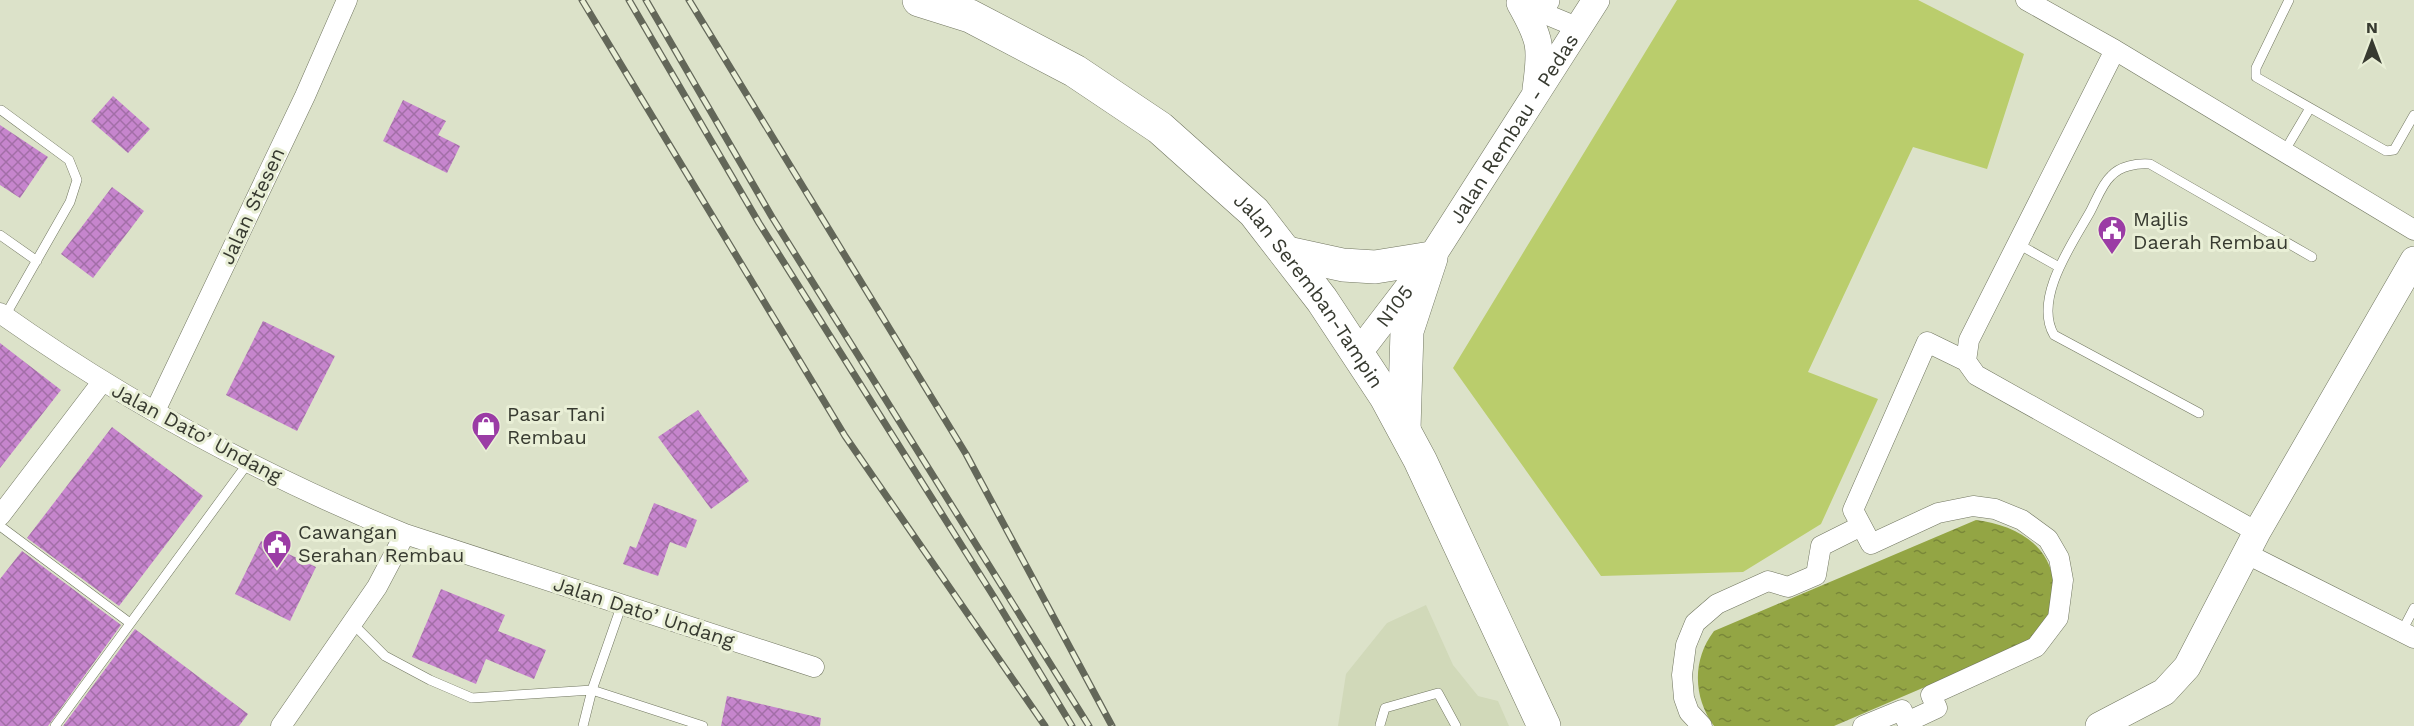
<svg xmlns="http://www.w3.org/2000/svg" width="2414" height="726" viewBox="0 0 2414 726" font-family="'Work Sans',sans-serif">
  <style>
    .built { fill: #d1d9b9 }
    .pitch { fill: #bacd6c }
    .water { fill: url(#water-ripples) }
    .building { fill: url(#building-cross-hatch) }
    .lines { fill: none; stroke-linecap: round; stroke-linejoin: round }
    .lane-casing { stroke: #717660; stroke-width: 10 }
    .street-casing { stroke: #717660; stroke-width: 21 }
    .secondary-casing { stroke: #717660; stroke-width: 28 }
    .highway-casing { stroke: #717660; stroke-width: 34 }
    .lane { stroke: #fff; stroke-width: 9 }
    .street { stroke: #fff; stroke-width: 20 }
    .secondary { stroke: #fff; stroke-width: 27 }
    .highway { stroke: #fff; stroke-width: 33 }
    .rail-casing { stroke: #636759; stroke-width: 7 }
    .rail { stroke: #e9efd6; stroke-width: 4.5; stroke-dasharray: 14; stroke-linecap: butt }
    .labels { text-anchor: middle; stroke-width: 6; stroke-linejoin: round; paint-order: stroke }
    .street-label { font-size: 20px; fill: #373a30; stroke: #e9efd6 }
    .poi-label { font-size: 20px; fill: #373a30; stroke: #e9efd6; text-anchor: start }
  </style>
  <defs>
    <pattern id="water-ripples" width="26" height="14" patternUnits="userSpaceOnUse" patternTransform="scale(1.5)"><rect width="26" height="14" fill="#93a544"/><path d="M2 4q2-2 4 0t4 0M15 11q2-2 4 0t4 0" fill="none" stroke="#798739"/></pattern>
    <pattern id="building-cross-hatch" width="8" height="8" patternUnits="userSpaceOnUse" patternTransform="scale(1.5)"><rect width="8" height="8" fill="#c685cd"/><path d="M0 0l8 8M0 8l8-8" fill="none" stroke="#a26ea7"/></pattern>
  </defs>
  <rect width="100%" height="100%" fill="#dce2c9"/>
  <path class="built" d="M 1426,605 L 1453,665 L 1478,696 L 1498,701 L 1509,726 L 1338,726 L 1346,674 L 1387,623 Z"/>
  <path class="pitch" d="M 1677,0 L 1918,0 L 2024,54 L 1987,169 L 1913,147 L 1808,372 L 1878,399 L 1821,524 L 1743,572 L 1601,576 L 1453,368 Z"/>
  <path class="water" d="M 1976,520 C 2014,525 2050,543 2054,585 C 2055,596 2054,612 2048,621 C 2044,629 2035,636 2030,642 L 1834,726 L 1714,726 C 1693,697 1692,660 1714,631 Z"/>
  <path class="building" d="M 113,96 L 150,129 L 128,153 L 91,121 Z
    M 403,100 L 446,121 L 438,135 L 460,146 L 447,173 L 383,141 Z
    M 0,125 L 48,157 L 20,198 L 0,185 Z
    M 112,187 L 144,211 L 93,278 L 61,254 Z
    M 263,321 L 335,356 L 297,431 L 226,395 Z
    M 0,343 L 61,390 L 0,468 Z
    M 698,410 L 749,481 L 711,509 L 658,437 Z
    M 112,427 L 203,496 L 119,606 L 27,538 Z
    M 654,503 L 697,520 L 686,548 L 670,542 L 658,576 L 623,564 L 630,546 L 636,548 Z
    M 261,541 L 316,567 L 290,621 L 235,594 Z
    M 22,551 L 121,625 L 48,726 L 0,726 L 0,579 Z
    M 441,589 L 505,615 L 498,631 L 546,650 L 534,679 L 486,659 L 476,684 L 412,657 Z
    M 135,629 L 248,714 L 239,726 L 63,726 Z
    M 727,696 L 821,718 L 820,726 L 721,726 Z"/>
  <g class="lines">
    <g class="lane-casing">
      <path id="lane" d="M 2289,0 L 2256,68 L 2256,77 L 2386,151 L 2394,150 L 2414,115
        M 1,110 L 69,160 L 77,180 L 70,202 L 5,316
        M 2284,152 L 2310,108
        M 0,235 L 37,261
        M 2018,244 L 2059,267
        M 2199,413 L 2054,335 C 2033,299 2072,244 2090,212 C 2096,201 2102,184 2111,176 C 2120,166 2137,163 2150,164 L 2312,257
        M 0,526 L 130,623
        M 352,623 L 385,656 L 430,680 L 472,698 L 592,690 L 703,726
        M 2402,631 L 2414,608
        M 1380,725 L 1385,708 L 1438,693 L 1456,726
        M 55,726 L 248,463
        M 583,726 L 592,690 L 622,604"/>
    </g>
    <g class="street-casing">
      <path id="street" d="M 2026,0 L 2115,50 L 2414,230
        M 1521,4 L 1579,28
        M 2115,50 L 1969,340 L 1966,361 L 1976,375 L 2257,532
        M 0,313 C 126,402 263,476 405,534 L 814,667
        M 155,411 L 305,96 L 347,0
        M 0,516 L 102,382
        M 2245,553 L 2414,638
        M 281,726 L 377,587 L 405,534
        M 1702,726 L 1689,712 L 1684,698 L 1682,675 L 1686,645 L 1695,623 L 1717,604 L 1768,581 L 1788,587 L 1816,575 L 1821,546 L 1861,526
        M 1863,726 L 1902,710 L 1907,722 L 1937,708 L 1931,695 L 2036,647 L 2058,618 L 2063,580 L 2059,558 L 2048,539 L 2022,520 L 1995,509 L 1973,506 L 1938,513 L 1871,544 L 1853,510 L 1927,342 L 1966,361"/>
    </g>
    <g class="secondary-casing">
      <g id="secondary">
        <path d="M 1536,89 C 1542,47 1541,40 1520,3 L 1546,0"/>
        <path id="s1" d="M 1359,352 L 1431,258 L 1596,0"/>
        <path d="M 2099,726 L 2164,692 L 2187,667 L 2257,532 L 2414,260"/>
      </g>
    </g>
    <g class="highway-casing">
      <g id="highway">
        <path id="s2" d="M 919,0 L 970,16 L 1075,71 L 1160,128 L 1254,212 L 1322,300 L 1386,397 L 1420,460 L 1544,726"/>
        <path d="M 1288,253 L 1343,265 L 1375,267 L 1431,258 L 1407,331 L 1404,429"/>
      </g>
    </g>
    <use href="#lane" class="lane"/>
    <use href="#street" class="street"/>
    <use href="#secondary" class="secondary"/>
    <use href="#highway" class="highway"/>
    <g class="rail-casing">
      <path id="rail" d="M 582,0 L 845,436 L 1045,726
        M 629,0 L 759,223 L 994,597 L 1072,726
        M 646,0 L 772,217 L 1089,726
        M 689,0 L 966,454 L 1112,726"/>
    </g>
    <use href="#rail" class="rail"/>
  </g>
  <defs>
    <g id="civic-pin" transform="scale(1.5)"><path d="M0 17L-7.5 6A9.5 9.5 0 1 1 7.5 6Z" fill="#9b3ca5" stroke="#e9efd6"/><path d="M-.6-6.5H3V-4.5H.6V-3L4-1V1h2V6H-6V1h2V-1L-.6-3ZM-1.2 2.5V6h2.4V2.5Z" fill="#fff"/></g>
    <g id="shop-pin" transform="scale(1.5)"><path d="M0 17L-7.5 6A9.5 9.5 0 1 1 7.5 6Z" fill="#9b3ca5" stroke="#e9efd6"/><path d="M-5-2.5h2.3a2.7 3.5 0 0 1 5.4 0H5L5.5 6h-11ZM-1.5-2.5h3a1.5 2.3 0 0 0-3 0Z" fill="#fff"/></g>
  </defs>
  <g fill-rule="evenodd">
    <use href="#civic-pin" x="2112" y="230"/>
    <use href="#shop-pin" x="486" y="426"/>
    <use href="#civic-pin" x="277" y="544"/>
  </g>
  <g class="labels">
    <g class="street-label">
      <text dy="7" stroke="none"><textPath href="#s1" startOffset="272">Jalan Rembau - Pedas</textPath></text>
      <text transform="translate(252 206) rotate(-65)" y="7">Jalan Stesen</text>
      <text dy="7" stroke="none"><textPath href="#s2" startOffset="496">Jalan Seremban-Tampin</textPath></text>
      <text dy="7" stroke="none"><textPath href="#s1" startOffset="58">N105</textPath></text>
      <text transform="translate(197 433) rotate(28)" y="7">Jalan Dato’ Undang</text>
      <text transform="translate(644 612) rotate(18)" y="7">Jalan Dato’ Undang</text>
    </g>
    <g class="poi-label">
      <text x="2133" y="226">Majlis<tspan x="2133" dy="23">Daerah Rembau</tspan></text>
      <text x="507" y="421">Pasar Tani<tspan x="507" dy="23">Rembau</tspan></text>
      <text x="298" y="539">Cawangan<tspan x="298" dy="23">Serahan Rembau</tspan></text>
    </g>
  </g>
  <g transform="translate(2372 42)" stroke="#e9efd6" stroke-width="4.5" paint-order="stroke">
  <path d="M0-4.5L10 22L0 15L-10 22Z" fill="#373a30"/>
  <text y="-9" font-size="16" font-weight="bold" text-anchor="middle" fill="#373a30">N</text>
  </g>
</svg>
